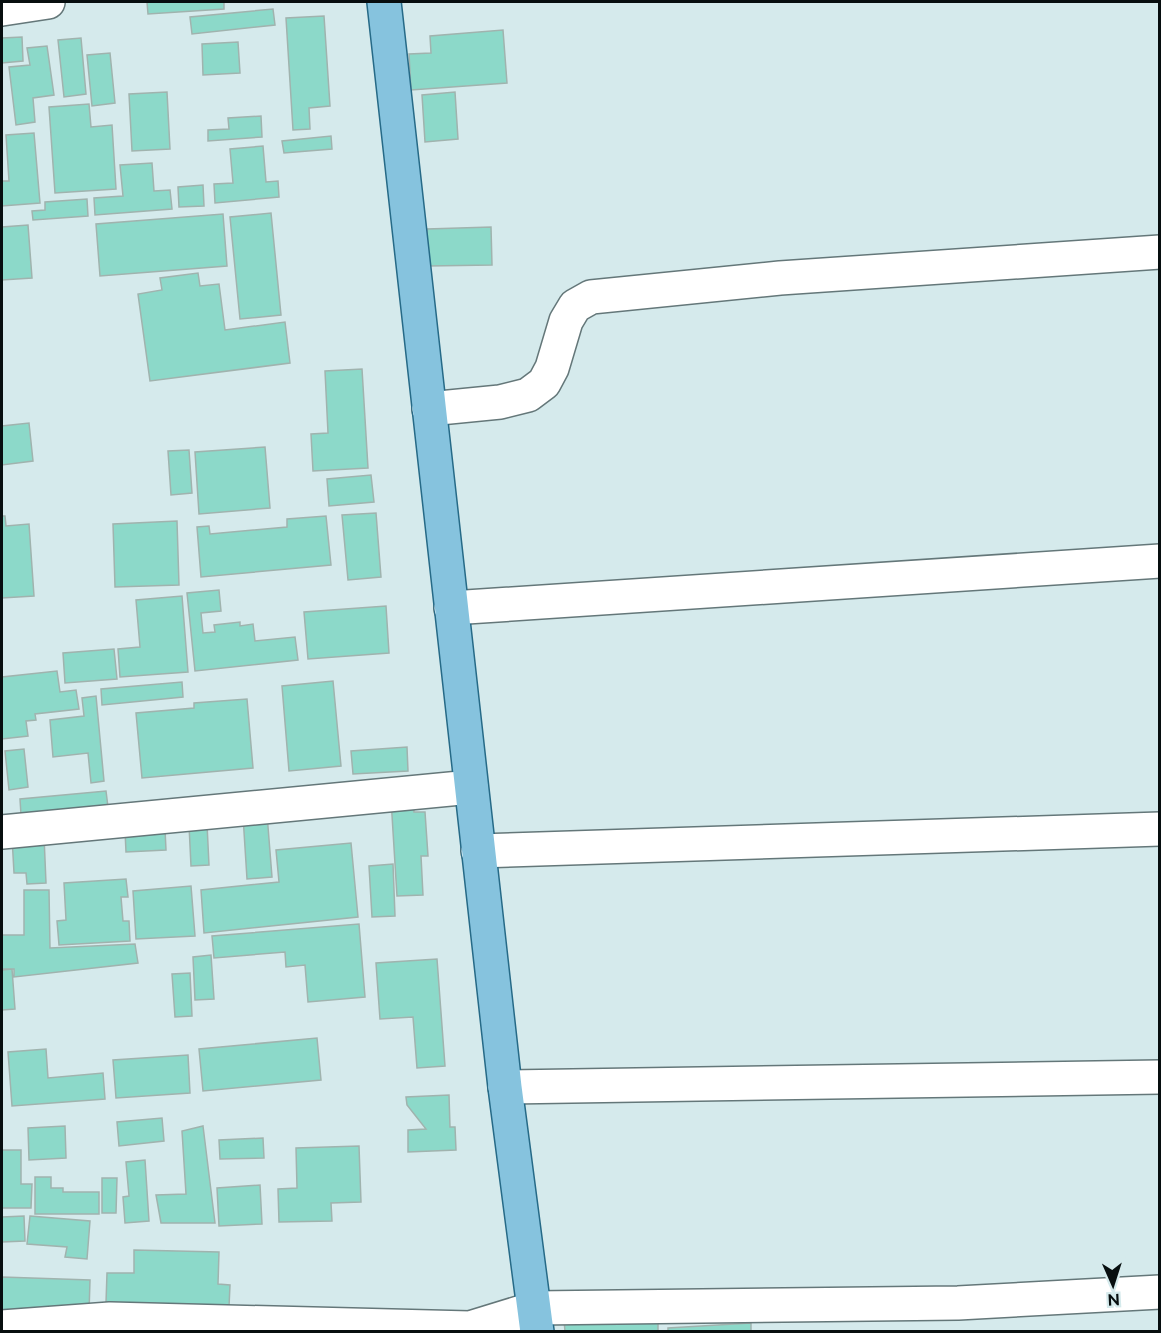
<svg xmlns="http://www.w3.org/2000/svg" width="1161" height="1333" viewBox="0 0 1161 1333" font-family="Raleway,sans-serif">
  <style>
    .building { fill: #8cd9c9; stroke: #a0b3ae; stroke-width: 1.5 }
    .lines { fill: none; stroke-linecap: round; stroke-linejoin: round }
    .street-casing { stroke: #647779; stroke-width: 36 }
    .primary-casing { stroke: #266a87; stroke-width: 36 }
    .street { stroke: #fff; stroke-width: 33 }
    .primary { stroke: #86c3de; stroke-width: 33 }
  </style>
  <rect width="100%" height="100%" fill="#d5eaec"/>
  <path class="building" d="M 147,2 L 224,2 L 224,9 L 148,14 Z
    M 273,9 L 275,25 L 192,34 L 190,17 Z
    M 324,16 L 330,106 L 309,108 L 310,129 L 293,130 L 286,18 Z
    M 503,30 L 507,83 L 411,90 L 409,54 L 431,53 L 430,36 Z
    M 22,37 L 23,61 L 2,63 L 2,38 Z
    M 81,38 L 86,94 L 64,97 L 58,40 Z
    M 238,42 L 240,73 L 203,75 L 202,44 Z
    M 47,46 L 54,95 L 33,98 L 35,122 L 16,125 L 9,67 L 30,65 L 27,48 Z
    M 110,53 L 115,103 L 92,106 L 87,55 Z
    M 167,92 L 170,149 L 132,151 L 129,94 Z
    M 455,92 L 458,139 L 425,142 L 422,95 Z
    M 89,104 L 91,127 L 112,125 L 116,189 L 55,193 L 49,107 Z
    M 261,116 L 262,137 L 208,141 L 208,130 L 229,129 L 228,118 Z
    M 34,133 L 40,203 L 2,206 L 2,181 L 9,181 L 6,135 Z
    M 331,136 L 332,149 L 284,153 L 282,141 Z
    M 263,146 L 266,182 L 278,181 L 279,197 L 215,203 L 214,184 L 233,183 L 230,149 Z
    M 152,163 L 154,191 L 170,190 L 172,209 L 95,215 L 94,198 L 123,196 L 120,165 Z
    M 203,185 L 204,206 L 179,207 L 178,187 Z
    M 87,199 L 88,216 L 33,220 L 32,211 L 45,210 L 45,202 Z
    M 271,213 L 281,315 L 240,319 L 230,217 Z
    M 223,214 L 227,266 L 100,276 L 96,224 Z
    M 28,225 L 32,278 L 2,280 L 2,227 Z
    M 491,227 L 492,265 L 428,266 L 427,229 Z
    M 198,273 L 200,286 L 219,284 L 225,330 L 285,322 L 290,363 L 150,381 L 138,294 L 162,290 L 160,278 Z
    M 362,369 L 368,468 L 313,471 L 311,434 L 328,433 L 325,371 Z
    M 29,423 L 33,461 L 2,465 L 2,426 Z
    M 265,447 L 270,508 L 199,514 L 195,452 Z
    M 189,450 L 192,493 L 171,495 L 168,451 Z
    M 371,475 L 374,502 L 329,506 L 327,479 Z
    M 376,513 L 381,577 L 348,580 L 342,515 Z
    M 2,516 L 5,516 L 6,526 L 29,524 L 34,596 L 2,598 Z
    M 326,516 L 331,565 L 201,577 L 197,527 L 209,526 L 210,534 L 287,527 L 287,519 Z
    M 177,521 L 179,585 L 115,587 L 113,524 Z
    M 219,590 L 221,611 L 201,613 L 203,633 L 215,632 L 214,625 L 240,622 L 240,626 L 253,624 L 255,641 L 295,637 L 298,660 L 195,671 L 187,593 Z
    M 182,596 L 188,672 L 120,677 L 118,649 L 140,647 L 136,600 Z
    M 386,606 L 389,653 L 308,659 L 304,612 Z
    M 114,649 L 117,679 L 65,683 L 63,653 Z
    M 57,671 L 60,692 L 76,690 L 79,709 L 35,714 L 36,720 L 26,721 L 28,736 L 2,739 L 2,677 Z
    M 333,681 L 341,766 L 289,771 L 282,686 Z
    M 182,682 L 183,697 L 102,705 L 101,689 Z
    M 96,696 L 104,781 L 91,783 L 88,753 L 53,757 L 50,720 L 84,716 L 82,698 Z
    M 247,699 L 253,768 L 142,778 L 136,713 L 194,708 L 194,703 Z
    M 407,747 L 408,771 L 353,774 L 351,751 Z
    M 24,749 L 28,787 L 9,790 L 5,751 Z
    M 106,791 L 108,807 L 21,815 L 20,799 Z
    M 413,797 L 414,812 L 425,812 L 428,856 L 421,856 L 423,895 L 397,896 L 391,799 Z
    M 267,814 L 272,877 L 247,879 L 243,816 Z
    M 207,824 L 209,865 L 191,866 L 189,825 Z
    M 165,829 L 166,850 L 126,852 L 125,831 Z
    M 44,836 L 46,883 L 27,884 L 26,873 L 14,873 L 12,837 Z
    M 351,843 L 358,917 L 204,933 L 201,890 L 279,882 L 276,850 Z
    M 393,864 L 395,916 L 372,917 L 369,866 Z
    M 126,879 L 128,897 L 121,897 L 123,921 L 129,921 L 130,941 L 59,945 L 57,921 L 66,920 L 64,883 Z
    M 191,886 L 195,936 L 136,939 L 133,891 Z
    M 24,890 L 49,890 L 50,948 L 135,944 L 138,963 L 14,977 L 14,969 L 2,969 L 2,935 L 24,935 Z
    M 359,924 L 365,997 L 308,1002 L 305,965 L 286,967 L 285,952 L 214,958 L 212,936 Z
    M 211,955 L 214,999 L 195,1000 L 193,957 Z
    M 437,959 L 445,1066 L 417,1068 L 413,1017 L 380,1019 L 376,963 Z
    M 12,969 L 15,1009 L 2,1010 L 2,970 Z
    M 190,973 L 192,1016 L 175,1017 L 172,974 Z
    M 317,1038 L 321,1080 L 203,1091 L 199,1049 Z
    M 46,1049 L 48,1078 L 103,1073 L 105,1099 L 12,1106 L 8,1052 Z
    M 188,1055 L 190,1093 L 116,1098 L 113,1060 Z
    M 449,1095 L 450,1127 L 455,1127 L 456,1150 L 408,1152 L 408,1130 L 426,1129 L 407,1105 L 406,1097 Z
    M 162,1118 L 164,1141 L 119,1146 L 117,1122 Z
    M 65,1126 L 66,1158 L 29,1160 L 28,1128 Z
    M 203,1126 L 215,1223 L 161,1223 L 156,1195 L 186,1194 L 182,1131 Z
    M 263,1138 L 264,1158 L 220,1159 L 219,1140 Z
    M 359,1146 L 361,1202 L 331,1203 L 332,1221 L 279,1222 L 278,1189 L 297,1188 L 296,1148 Z
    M 2,1150 L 21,1150 L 21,1184 L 32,1184 L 31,1208 L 2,1208 Z
    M 145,1160 L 149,1221 L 125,1223 L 123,1197 L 129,1196 L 126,1162 Z
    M 35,1177 L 51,1177 L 51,1188 L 63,1188 L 63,1192 L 99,1192 L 99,1214 L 35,1214 Z
    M 102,1178 L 117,1178 L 116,1213 L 102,1213 Z
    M 260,1185 L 262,1224 L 219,1226 L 217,1188 Z
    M 24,1216 L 25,1241 L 2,1242 L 2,1217 Z
    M 30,1216 L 90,1221 L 87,1259 L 65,1257 L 67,1247 L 27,1244 Z
    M 134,1250 L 219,1252 L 218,1284 L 230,1285 L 229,1307 L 106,1303 L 107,1273 L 134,1273 Z
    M 2,1277 L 90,1280 L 89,1313 L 2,1311 Z
    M 658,1317 L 658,1332 L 565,1332 L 564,1319 Z
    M 751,1323 L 751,1332 L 668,1332 L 668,1328 Z"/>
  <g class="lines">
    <g class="street-casing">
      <path id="street" d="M 2,9 L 48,2
        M 429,409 L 500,402 L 528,395 L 544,383 L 552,368 L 566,321 L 575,306 L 591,297 L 780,278 L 1160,252
        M 451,608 L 1160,561
        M 2,832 L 471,787
        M 478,851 L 1160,829
        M 505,1087 L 1160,1077
        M 2,1327 L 110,1319 L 470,1328 L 535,1308 L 958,1303 L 1160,1292"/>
    </g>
    <g class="primary-casing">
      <path id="primary" d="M 384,2 L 505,1087 L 537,1332"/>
    </g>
    <use href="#street" class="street"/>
    <use href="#primary" class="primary"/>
  </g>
  <rect width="1161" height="1333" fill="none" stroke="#070e0f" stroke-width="6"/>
  <g transform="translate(1113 1285) rotate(177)" stroke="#d5eaec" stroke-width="4.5" paint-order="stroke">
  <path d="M0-4.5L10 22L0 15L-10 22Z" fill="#070e0f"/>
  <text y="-9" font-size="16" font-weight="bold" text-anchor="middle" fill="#070e0f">N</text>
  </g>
</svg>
